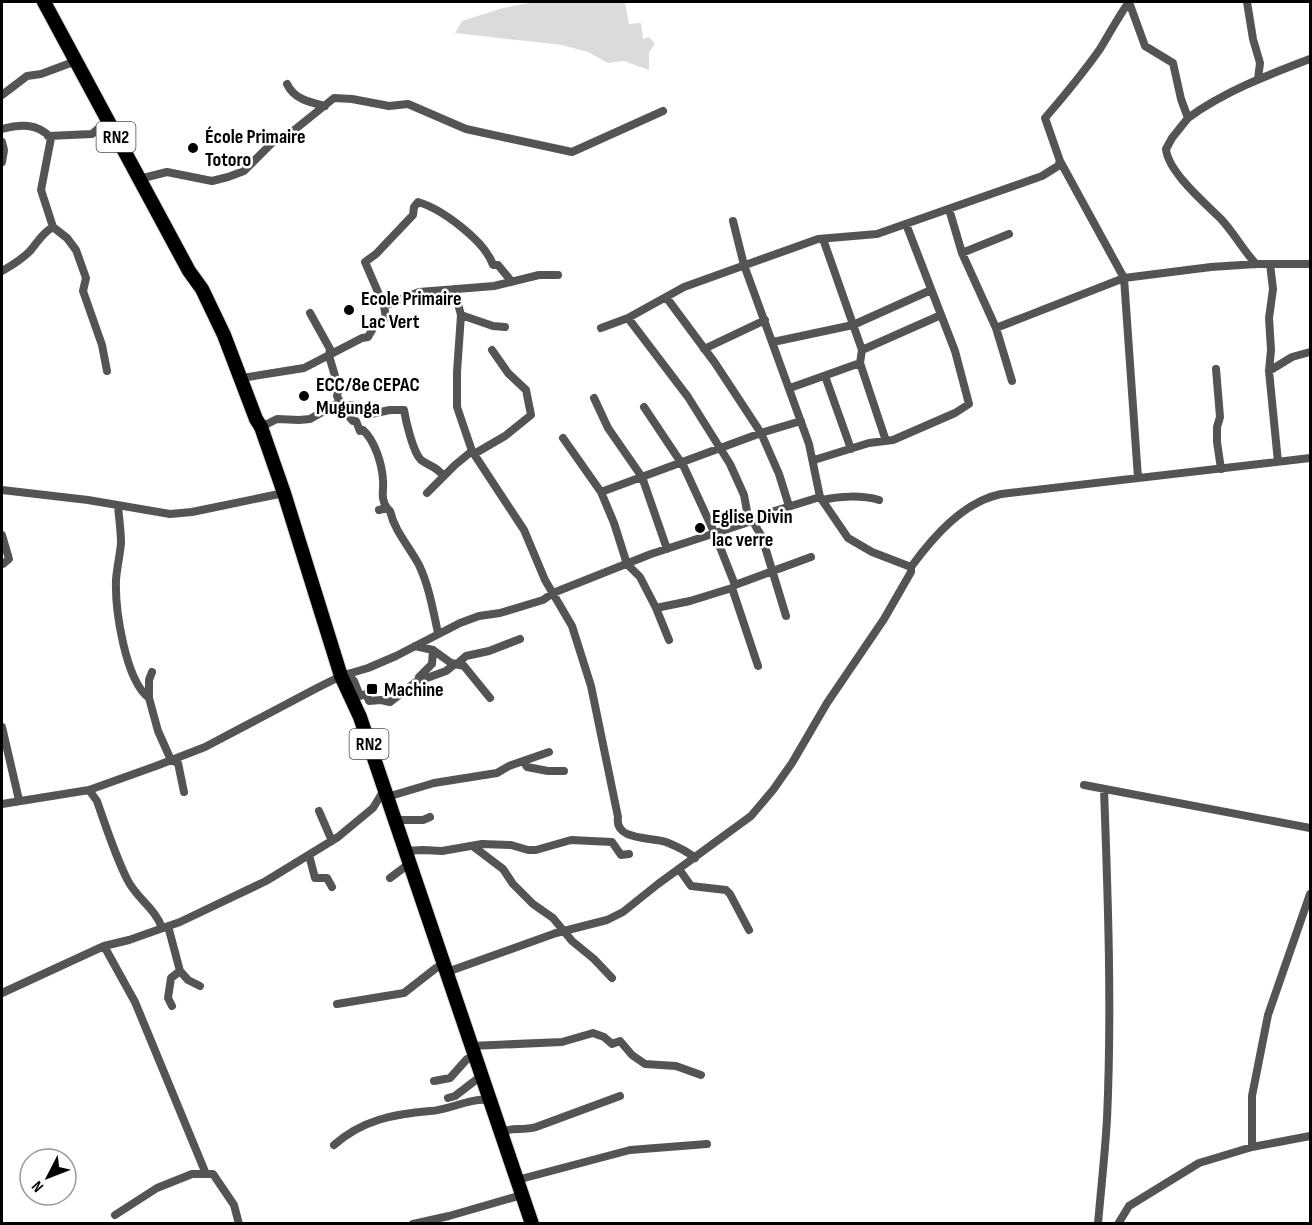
<svg xmlns="http://www.w3.org/2000/svg" width="1312" height="1225" viewBox="0 0 1312 1225" font-family="'Sofia Sans Condensed',sans-serif">
  <style>
    .green { fill: #dbdbdb }
    .lines { fill: none; stroke-linecap: round; stroke-linejoin: round }
    .highway-casing { stroke: #dbdbdb; stroke-width: 16 }
    .street { stroke: #545454; stroke-width: 8 }
    .highway { stroke: #000; stroke-width: 14 }
    .poi-dot { fill: #000; stroke: #fff; stroke-width: 2 }
    .labels { text-anchor: middle; stroke-width: 5; stroke-linejoin: round; paint-order: stroke }
    .shield { fill: #fff; stroke: #4c4c4c; stroke-width: 1.5 }
    .shield-label { font-size: 18px; font-weight: bold; fill: #000 }
    .poi-label { font-size: 20px; font-weight: bold; fill: #000; stroke: #fff; text-anchor: start }
  </style>
  <rect width="100%" height="100%" fill="#fff"/>
  <path class="green" d="M 535,2 L 625,2 L 629,24 L 641,23 L 643,39 L 649,37 L 655,43 L 649,53 L 649,70 L 624,61 L 608,63 L 588,52 L 562,45 L 455,33 L 462,21 L 503,8 Z"/>
  <g class="lines">
    <g class="highway-casing">
      <path id="highway" d="M 44,2 L 189,271 L 202,289 L 224,335 L 256,419 L 261,427 L 284,493 L 341,676 L 360,717 L 532,1224"/>
    </g>
    <path class="street" d="M 1129,2 L 1145,46 L 1173,63 L 1181,99 L 1188,118 L 1172,138 L 1166,149 C 1168,172 1205,203 1221,219 C 1234,233 1243,250 1256,264
      M 1247,2 L 1253,39 L 1260,63 L 1258,79
      M 287,84 C 294,99 309,102 325,106
      M 2,95 L 27,76 L 41,74 L 76,61
      M 1188,118 C 1225,91 1268,75 1310,59
      M 2,129 C 20,124 38,123 51,138 L 41,190 L 53,227 L 67,238 L 76,250 L 86,278 L 83,291 L 102,345 L 107,371
      M 48,136 L 92,134 L 107,121
      M 2,142 L 4,150 L 2,162
      M 1060,161 L 1124,278 L 1138,478
      M 139,179 L 167,172 L 212,181 L 228,177 L 244,171 L 274,141 L 293,131 L 334,98 L 352,99 L 389,106 L 408,104 L 466,129 L 572,152 L 663,111
      M 949,209 L 962,253 L 996,328 L 1012,381
      M 733,221 L 744,265 L 809,444 L 820,497
      M 823,239 L 862,350
      M 962,253 L 1009,234
      M 1270,264 L 1273,289 L 1269,318 L 1271,350 L 1269,371 L 1278,462
      M 2,271 C 11,266 22,259 30,251 C 38,242 42,233 53,227
      M 454,289 L 461,315 L 457,372 L 457,407 L 472,451 L 524,530 L 545,580 L 572,626 L 591,686 L 618,817 C 614,841 651,837 666,842 C 676,846 687,851 695,858
      M 666,297 L 715,363 L 761,433 L 779,474 L 789,506
      M 384,306 L 365,262 L 376,254 L 413,215 L 414,207 L 418,202 C 442,209 485,241 493,265 L 498,265 L 512,282
      M 310,313 L 330,349 L 329,356 L 339,389 L 337,396 L 345,412 L 353,421 L 356,421 L 360,431 L 363,430 C 375,441 382,464 383,480 C 384,491 380,498 387,508
      M 461,315 L 493,326 L 505,327
      M 628,318 L 688,397 L 730,464 L 744,495 L 749,522
      M 601,328 L 628,318 L 684,287 L 818,239 L 877,234 L 1042,176 L 1058,166 L 1060,161 L 1045,118 C 1064,96 1083,73 1100,49 C 1110,33 1118,17 1129,2
      M 996,328 L 1124,278 L 1211,267 L 1256,264 L 1310,264
      M 773,342 L 853,325 L 931,290
      M 704,349 L 765,320
      M 860,363 L 886,441
      M 1216,369 L 1220,417 L 1217,427 L 1217,442 L 1221,469
      M 1269,371 L 1292,357 L 1310,352
      M 825,376 L 851,449
      M 242,378 L 304,368 L 362,338 L 368,337 L 375,325 L 386,318 L 384,306 L 419,292 L 494,286 L 539,275 L 558,275
      M 790,388 L 860,363 L 862,350 L 941,315
      M 594,398 L 608,428 L 642,477 L 667,549
      M 343,407 L 352,405 L 366,415 L 390,410 L 404,410 C 406,422 413,452 421,460 C 429,466 438,467 443,476
      M 644,407 L 684,467 L 714,532 L 735,585 L 732,588 L 690,601 L 656,608
      M 261,427 L 277,419 L 299,420 L 310,419 L 340,402
      M 563,438 L 601,492 L 614,523 L 627,564 L 640,577 L 656,608 L 669,640
      M 474,454 L 505,436 L 531,415 L 526,390 L 508,373 L 492,350
      M 814,460 L 869,443 L 893,440 L 955,413 L 969,404 L 955,351 L 906,224
      M 2,490 L 88,500 L 170,514 L 192,512 L 284,493
      M 601,492 L 761,433 L 801,421
      M 427,493 L 455,465 L 472,451
      M 822,500 C 839,496 862,495 879,500
      M 118,506 C 119,518 121,531 121,543 C 120,555 117,567 116,580 C 115,609 125,680 149,698
      M 379,510 L 387,508 L 390,511 C 395,532 409,546 419,565 C 429,586 433,610 438,633
      M 752,520 L 762,537 L 786,616
      M 2,535 L 9,559 L 3,564
      M 735,585 L 811,557
      M 732,588 L 758,666
      M 415,646 L 433,650 L 451,663 L 464,666 L 490,698
      M 457,664 L 466,656 L 489,651 L 520,639
      M 152,672 L 149,680 L 149,698 L 158,731 L 171,760 L 178,763 L 184,792
      M 348,674 L 354,681 L 360,696 L 366,694 L 369,701 L 381,700 L 390,702 L 416,682 L 446,671 L 455,664
      M 419,677 L 432,664 L 433,650
      M 2,727 L 19,800
      M 524,762 L 527,767 L 548,771 L 564,771
      M 1084,785 L 1310,828
      M 89,790 L 97,801 C 106,827 115,855 127,879 C 136,898 156,909 162,928
      M 387,797 L 434,783 L 497,773 L 509,766 L 549,752
      M 2,804 L 89,790 L 156,766 L 205,747 L 317,688 L 341,676 L 368,668 L 396,656 L 460,623 L 479,616 L 500,613 L 543,600 L 553,593 L 651,554 L 749,522 L 768,513 L 820,497 L 848,538 L 872,552 L 911,567
      M 319,811 L 332,841
      M 395,820 L 423,820 L 430,817
      M 474,847 L 503,869 L 513,884 L 533,904 L 553,918 L 572,941 L 594,959 L 612,978
      M 405,851 L 423,850 L 442,851 L 482,844 L 511,845 L 528,850 L 536,850 L 571,840 L 612,842 L 621,855 L 629,854
      M 309,855 L 315,878 L 327,878 L 332,887
      M 679,869 L 691,886 L 726,890 L 730,894 L 749,930
      M 390,878 L 410,863
      M 168,926 L 180,971 L 188,980 L 200,986
      M 104,946 L 135,1002 L 206,1174
      M 447,972 L 556,933 L 607,920 L 623,912 L 658,884 L 751,816 L 773,790 L 792,763 L 827,703 L 884,619 L 911,572 L 911,567 C 933,537 963,502 1001,494 L 1310,458
      M 2,993 L 104,946 L 129,940 L 180,922 L 266,881 L 338,837 L 373,808 L 384,790
      M 337,1004 L 404,993 L 436,968 L 444,964
      M 172,1006 L 168,998 L 171,978 L 180,971
      M 471,1046 L 562,1042 L 593,1033 L 604,1037 L 612,1044 L 620,1041 L 632,1055 L 645,1064 L 676,1066 L 701,1075
      M 434,1081 L 450,1078 L 467,1059 L 475,1058
      M 448,1098 L 455,1096 L 481,1076
      M 500,1132 C 512,1127 523,1131 536,1127 L 620,1096
      M 334,1145 C 362,1120 394,1114 430,1111 C 450,1110 468,1098 489,1100
      M 1252,1147 L 1252,1096 L 1268,1015 L 1310,894
      M 517,1180 L 630,1150 L 707,1144
      M 115,1215 L 157,1188 L 192,1174 L 213,1174 L 234,1205 L 239,1224
      M 413,1224 L 449,1216 L 522,1195
      M 1098,1224 C 1101,1189 1105,1154 1107,1119 C 1112,1009 1108,899 1104,789
      M 1118,1224 L 1129,1206 L 1199,1163 L 1252,1147 L 1310,1136"/>
    <use href="#highway" class="highway"/>
  </g>
  <g class="poi-dot">
    <circle cx="193" cy="148" r="6"/>
    <circle cx="349" cy="310" r="6"/>
    <circle cx="304" cy="396" r="6"/>
    <circle cx="700" cy="528" r="6"/>
    <rect x="366" y="683" width="12" height="12" rx="3"/>
  </g>
  <g class="labels">
    <g class="shield">
      <rect x="96.5" y="122" width="39" height="30" rx="4.5"/>
      <rect x="349.5" y="729" width="39" height="30" rx="4.5"/>
    </g>
    <g class="shield-label">
      <text x="116" y="143">RN2</text>
      <text x="369" y="750">RN2</text>
    </g>
    <g class="poi-label">
      <text x="205" y="143">École Primaire<tspan x="205" dy="23">Totoro</tspan></text>
      <text x="361" y="305">Ecole Primaire<tspan x="361" dy="23">Lac Vert</tspan></text>
      <text x="316" y="391">ECC/8e CEPAC<tspan x="316" dy="23">Mugunga</tspan></text>
      <text x="712" y="523">Eglise Divin<tspan x="712" dy="23">lac verre</tspan></text>
      <text x="384" y="696">Machine</text>
    </g>
  </g>
  <rect width="1312" height="1225" fill="none" stroke="#000000" stroke-width="6"/>
  <g transform="translate(48 1177) rotate(228)"><circle r="28" fill="#ffffff" stroke="#999999" stroke-width="1.5"/>
  <path d="M0-4.5L10 22L0 15L-10 22Z" fill="#000000"/>
  <text y="-9" font-size="16" font-weight="bold" text-anchor="middle" fill="#000000">N</text>
  </g>
</svg>
